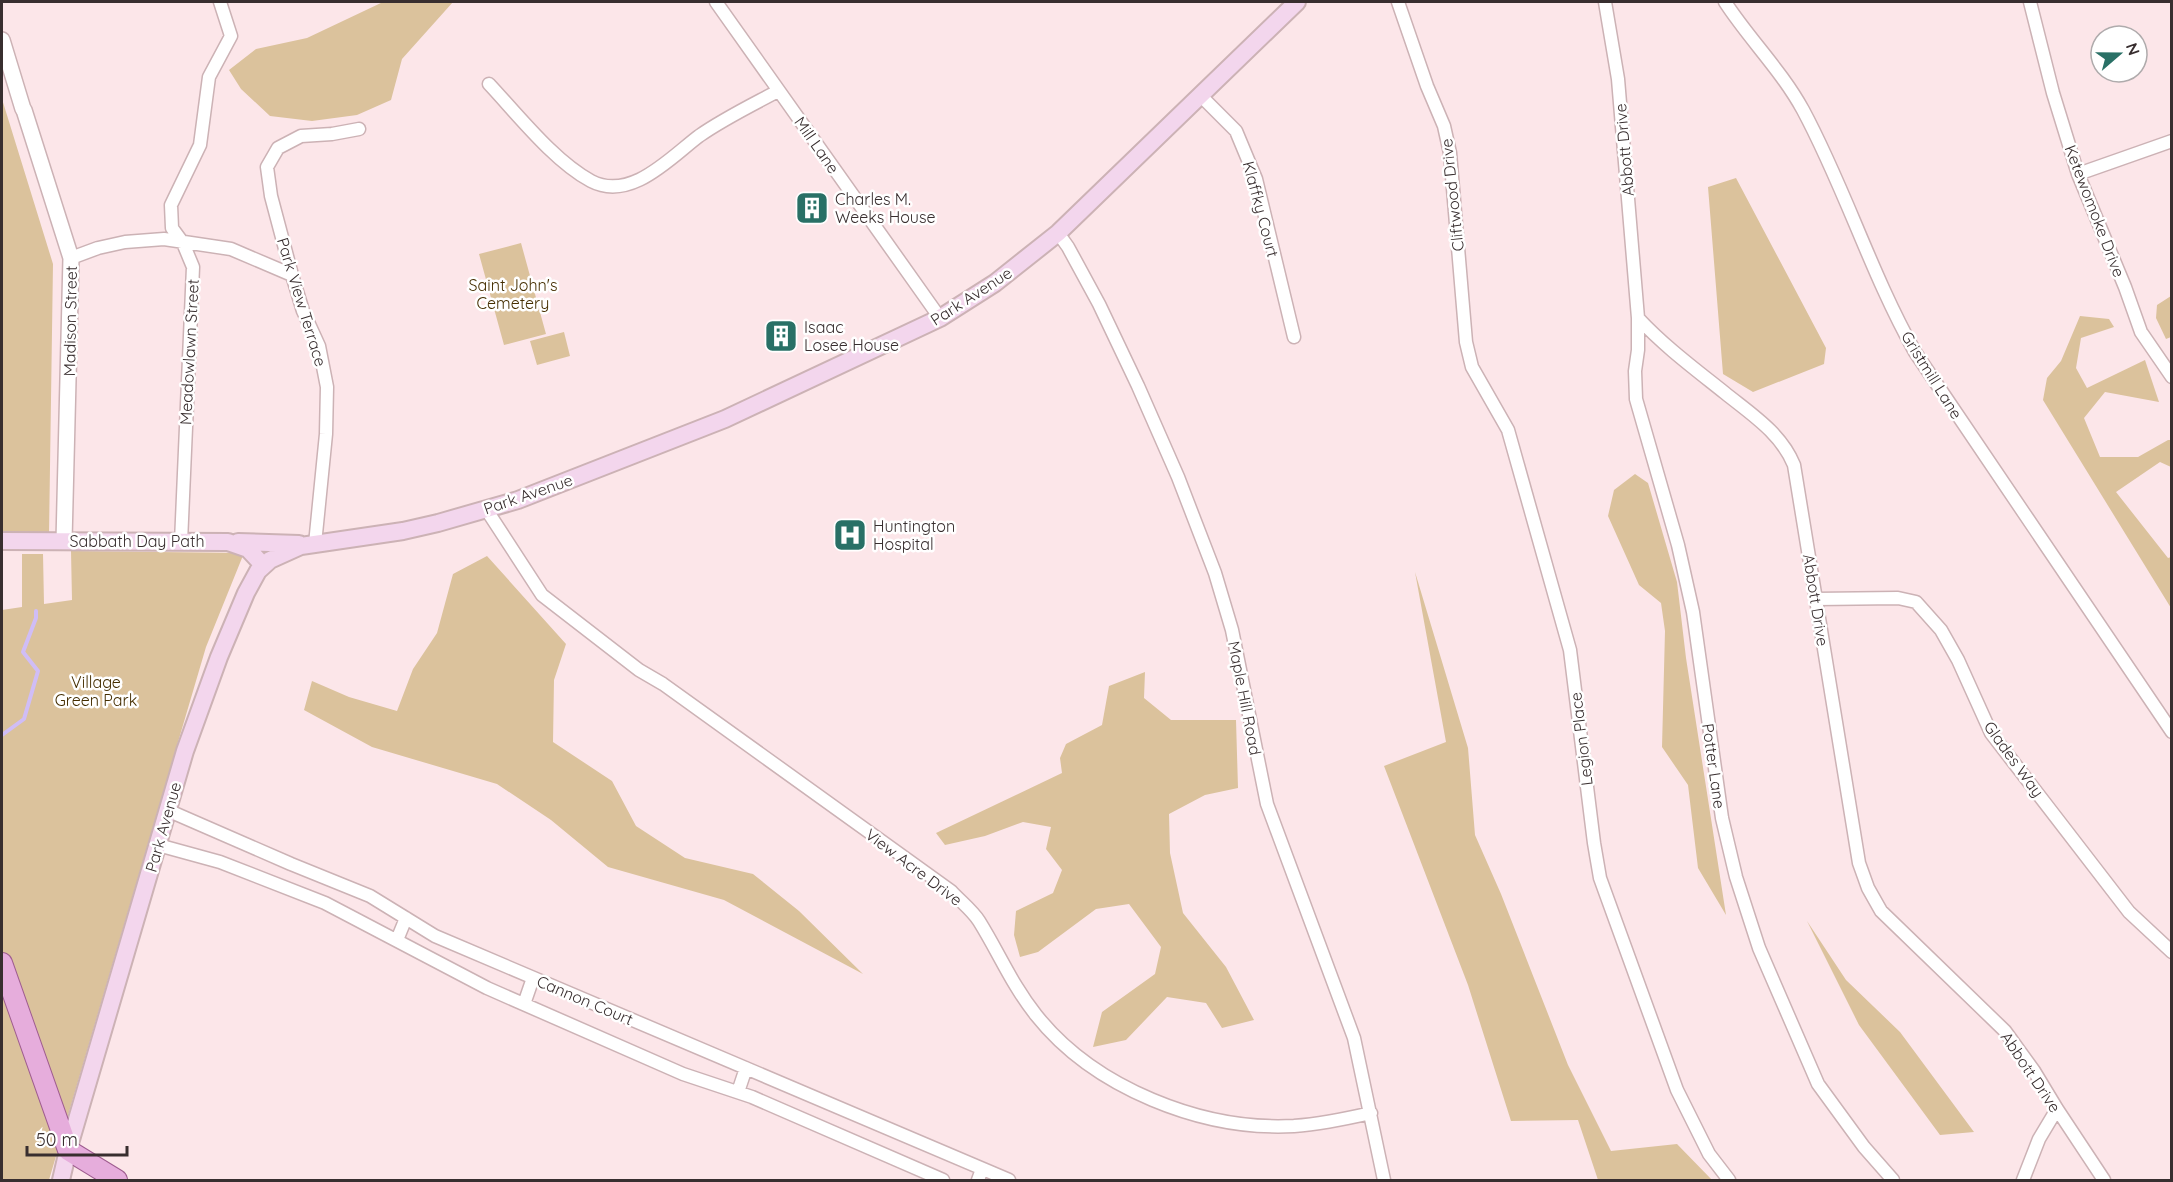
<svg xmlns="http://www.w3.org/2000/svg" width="2173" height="1182" viewBox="0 0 2173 1182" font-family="Quicksand,sans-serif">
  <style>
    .green { fill: #dbc29c }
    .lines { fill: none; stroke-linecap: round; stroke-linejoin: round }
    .stream { stroke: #d0bdf6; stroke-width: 4 }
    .minor-casing { stroke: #ccb2b5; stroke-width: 15 }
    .tertiary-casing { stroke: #ccb2b5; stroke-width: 18 }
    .secondary-casing { stroke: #ccb2b5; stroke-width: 20 }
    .primary-casing { stroke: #9f5d90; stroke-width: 22 }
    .minor { stroke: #fff; stroke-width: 12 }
    .tertiary { stroke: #fff; stroke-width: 15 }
    .secondary { stroke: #f3d6ed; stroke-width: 16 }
    .primary { stroke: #e6addc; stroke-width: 20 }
    .labels { text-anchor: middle; stroke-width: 5; stroke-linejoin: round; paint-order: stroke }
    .street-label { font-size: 16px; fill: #382e2f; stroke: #fff }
    .poi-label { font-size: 16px; fill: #382e2f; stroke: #fff; text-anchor: start }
    .park-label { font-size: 16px; fill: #452e00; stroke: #fff }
  </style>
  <rect width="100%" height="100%" fill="#fce6e9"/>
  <path class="green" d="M 383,2 L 453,2 L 402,59 L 391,100 L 357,115 L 312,121 L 270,116 L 241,89 L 229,70 L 256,49 L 307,38 Z
    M 2,99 L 53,264 L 49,535 L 2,534 Z
    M 1736,178 L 1826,348 L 1824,364 L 1753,392 L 1723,374 L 1708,187 Z
    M 521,243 L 546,334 L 504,345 L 479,254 Z
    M 2171,296 L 2171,337 L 2166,339 L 2156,318 L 2157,305 Z
    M 2080,316 L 2109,319 L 2114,327 L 2081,338 L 2076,368 L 2087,388 L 2145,360 L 2159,402 L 2105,392 L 2084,418 L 2100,457 L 2138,457 L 2168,440 L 2171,440 L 2171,467 L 2160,462 L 2116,492 L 2168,558 L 2171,557 L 2171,608 L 2043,400 L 2047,378 L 2061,361 Z
    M 564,332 L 570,356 L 537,365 L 530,341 Z
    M 1635,474 L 1648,483 L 1677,582 L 1686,658 L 1726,915 L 1698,868 L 1688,785 L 1662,747 L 1665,631 L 1661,603 L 1639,585 L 1608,516 L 1614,490 Z
    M 71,551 L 244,553 L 206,647 L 49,1180 L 2,1180 L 2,610 L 22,607 L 22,554 L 43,554 L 44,604 L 72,600 Z
    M 487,556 L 566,644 L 554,680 L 553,742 L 612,781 L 636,826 L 685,858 L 753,874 L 799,911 L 863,974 L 724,900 L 608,867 L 551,820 L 497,784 L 372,747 L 304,710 L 312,681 L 349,697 L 397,711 L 413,669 L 437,633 L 453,574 Z
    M 1415,572 L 1468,748 L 1475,835 L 1501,894 L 1568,1065 L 1611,1151 L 1677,1144 L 1712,1180 L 1598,1180 L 1578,1120 L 1511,1121 L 1468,985 L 1384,766 L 1446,742 Z
    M 1145,672 L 1144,698 L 1171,720 L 1236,720 L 1238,788 L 1205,795 L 1169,814 L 1170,853 L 1183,913 L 1226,967 L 1254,1020 L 1222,1028 L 1206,1003 L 1167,997 L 1126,1040 L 1093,1047 L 1102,1012 L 1155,974 L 1161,947 L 1129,904 L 1096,909 L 1038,952 L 1020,957 L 1014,935 L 1016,911 L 1053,893 L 1062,870 L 1046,849 L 1051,827 L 1023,822 L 985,836 L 945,845 L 936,833 L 1062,773 L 1060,758 L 1066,744 L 1102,725 L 1109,686 Z
    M 1807,921 L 1846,980 L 1900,1032 L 1974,1132 L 1940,1135 L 1859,1025 Z"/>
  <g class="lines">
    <path class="stream" d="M 2,735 L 24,719 L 38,671 L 23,652 L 36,618 L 36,611"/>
    <g class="minor-casing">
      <path id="minor" d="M 716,2 L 940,318
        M 1398,2 L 1427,86 L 1444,126 L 1450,153 L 1466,342 L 1472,367 L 1508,430 L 1570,650 L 1594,843 L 1600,878 L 1677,1090 L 1709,1154 L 1729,1180
        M 1605,2 L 1618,79 L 1638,318 C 1664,346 1695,369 1725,393 C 1751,414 1781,433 1794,465 L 1859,863 L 1868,888 L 1881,911 L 2005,1031 L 2034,1071 L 2057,1109 L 2104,1180
        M 1725,2 C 1749,39 1781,70 1803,110 C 1845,188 1871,274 1915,352 L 2172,732
        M 2030,2 L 2053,93 L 2078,174 L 2125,287 L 2141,332 L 2172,377
        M 489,84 C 518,115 554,161 591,181 C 631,202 671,157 699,136 C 723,119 752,105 778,91
        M 1201,96 L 1236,131 L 1256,179 L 1294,337
        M 2078,174 L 2172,141
        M 1058,233 L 1068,247 L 1099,304 L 1138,386 L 1178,477 L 1215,573 L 1232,630 L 1267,804 L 1354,1038 L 1384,1180
        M 71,258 L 98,248 L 125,242 L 164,239 L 231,249 L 292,275
        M 1638,318 L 1638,350 L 1635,371 L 1636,399 L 1678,545 L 1693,612 L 1722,818 L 1736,877 L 1759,948 L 1818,1084 L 1864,1147 L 1893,1180
        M 486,509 L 542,595 L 639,670 L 663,684 L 951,891 C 960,901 972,910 979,921 C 999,953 1012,985 1036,1015 C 1094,1088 1202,1131 1294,1126 C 1320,1124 1345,1119 1371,1113
        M 181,542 L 193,267 L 183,243 L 172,228 L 171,205 L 200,145 L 209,77 L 231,36 L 220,2
        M 315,544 L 326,434 L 327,387 L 319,346 L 303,311 L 292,275 L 271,196 L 267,167 L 278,148 L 301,136 L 332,134 L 359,129
        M 1816,599 L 1898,598 L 1916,602 L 1941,630 L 1958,660 L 1991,733 L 2129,912 L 2172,952
        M 167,810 L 291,864 L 370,896 L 435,936 L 1009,1180
        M 158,845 L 220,862 L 325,903 L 487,988 L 683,1074 L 752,1097 L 943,1180
        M 397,940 L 406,918
        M 524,1004 L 533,978
        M 738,1092 L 746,1068
        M 978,1180 L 982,1169
        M 2023,1180 L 2039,1139 L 2057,1109"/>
    </g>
    <g class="tertiary-casing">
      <path id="tertiary" d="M 2,40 L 23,109
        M 24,110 L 71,258 L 64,541"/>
    </g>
    <g class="secondary-casing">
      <path id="secondary" d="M 2,541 L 228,542 L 248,549 L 263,565
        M 238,542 L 299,544
        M 61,1180 L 68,1150 L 185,751 L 219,657 L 246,593 L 258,571 L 270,560 L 301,546 L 403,531 L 438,523 L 518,500 L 725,419 L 940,318 L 995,283 L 1058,233 L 1297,2"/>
    </g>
    <g class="primary-casing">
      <path id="primary" d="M 2,963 L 68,1150 L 117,1180"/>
    </g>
    <use href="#minor" class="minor"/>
    <use href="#tertiary" class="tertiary"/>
    <use href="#secondary" class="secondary"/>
    <use href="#primary" class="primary"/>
  </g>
  <defs>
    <g id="building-square" transform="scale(1.725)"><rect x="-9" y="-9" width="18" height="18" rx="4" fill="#297066" stroke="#fff"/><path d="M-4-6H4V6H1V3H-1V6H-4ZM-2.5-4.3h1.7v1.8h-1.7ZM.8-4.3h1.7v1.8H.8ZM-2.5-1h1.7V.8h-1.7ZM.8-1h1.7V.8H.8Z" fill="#fff"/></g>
    <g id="hospital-square" transform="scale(1.725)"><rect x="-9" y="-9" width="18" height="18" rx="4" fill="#297066" stroke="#fff"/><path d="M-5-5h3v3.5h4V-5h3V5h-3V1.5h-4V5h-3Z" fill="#fff"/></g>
  </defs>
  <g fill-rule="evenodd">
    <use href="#building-square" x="812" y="208"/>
    <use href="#building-square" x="781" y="336"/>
    <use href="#hospital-square" x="850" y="535"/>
  </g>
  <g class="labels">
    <g class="street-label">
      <text transform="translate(817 145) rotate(55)" y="6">Mill Lane</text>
      <text transform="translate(1624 150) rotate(-95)" y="6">Abbott Drive</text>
      <text transform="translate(1452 195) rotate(-96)" y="6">Cliftwood Drive</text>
      <text transform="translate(1261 209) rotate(75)" y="6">Klaffky Court</text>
      <text transform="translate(2095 211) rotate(69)" y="6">Ketewomoke Drive</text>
      <text transform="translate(971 296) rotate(-33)" y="6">Park Avenue</text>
      <text transform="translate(302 302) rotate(73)" y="6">Park View Terrace</text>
      <text transform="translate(70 321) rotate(-89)" y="6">Madison Street</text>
      <text transform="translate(189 352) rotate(-87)" y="6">Meadowlawn Street</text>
      <text transform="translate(1932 375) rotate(58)" y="6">Gristmill Lane</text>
      <text transform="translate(528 494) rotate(-19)" y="6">Park Avenue</text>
      <text x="137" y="547">Sabbath Day Path</text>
      <text transform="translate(1816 600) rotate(81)" y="6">Abbott Drive</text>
      <text transform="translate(1245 698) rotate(79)" y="6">Maple Hill Road</text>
      <text transform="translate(1581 739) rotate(-97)" y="6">Legion Place</text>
      <text transform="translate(2014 759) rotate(54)" y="6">Glades Way</text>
      <text transform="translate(1714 766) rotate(82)" y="6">Potter Lane</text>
      <text transform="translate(163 827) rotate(-74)" y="6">Park Avenue</text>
      <text transform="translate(914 867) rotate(37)" y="6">View Acre Drive</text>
      <text transform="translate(585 1000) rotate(23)" y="6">Cannon Court</text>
      <text transform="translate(2031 1072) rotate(56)" y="6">Abbott Drive</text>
    </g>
    <g class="poi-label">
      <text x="835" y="205">Charles M.<tspan x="835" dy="18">Weeks House</tspan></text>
      <text x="804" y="333">Isaac<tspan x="804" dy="18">Losee House</tspan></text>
      <text x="873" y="532">Huntington<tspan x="873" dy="18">Hospital</tspan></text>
    </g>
    <g class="park-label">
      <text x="513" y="291">Saint John's<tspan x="513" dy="18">Cemetery</tspan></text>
      <text x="96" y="688">Village<tspan x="96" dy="18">Green Park</tspan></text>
    </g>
  </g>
  <rect width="2173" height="1182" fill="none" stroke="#382e2f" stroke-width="6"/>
  <g transform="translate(2119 54) rotate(70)"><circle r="28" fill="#ffffff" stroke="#afabac" stroke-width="1.5"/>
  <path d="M0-4.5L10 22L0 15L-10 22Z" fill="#297066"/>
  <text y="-9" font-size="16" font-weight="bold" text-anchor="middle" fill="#382e2f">N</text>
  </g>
  <path d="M27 1146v9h100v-9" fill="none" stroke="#382e2f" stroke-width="3"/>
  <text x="36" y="1146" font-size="18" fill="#382e2f" stroke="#ffffff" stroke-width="4.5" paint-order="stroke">50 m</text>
</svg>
